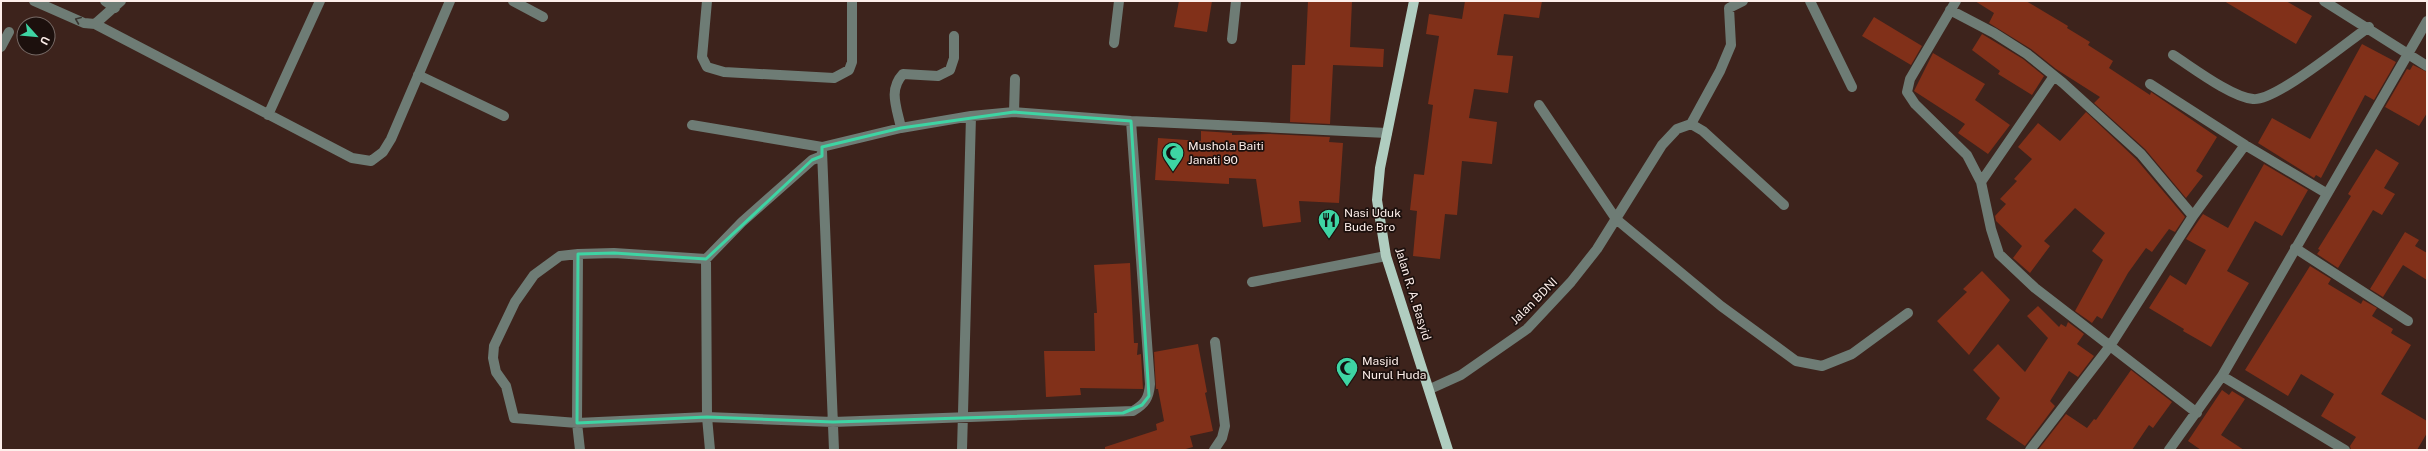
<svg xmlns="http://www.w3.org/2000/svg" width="2428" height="451" viewBox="0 0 2428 451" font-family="'Public Sans',sans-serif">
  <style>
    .building { fill: #813019 }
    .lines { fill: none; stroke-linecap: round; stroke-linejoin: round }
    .minor { stroke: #6e7c75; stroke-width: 10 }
    .major { stroke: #b0cdc0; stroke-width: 10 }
    .oneway { stroke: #393631 }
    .marked { fill: none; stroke: #3ed4a3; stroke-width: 3; stroke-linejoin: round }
    .labels { text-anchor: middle; stroke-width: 3.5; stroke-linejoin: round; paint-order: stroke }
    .poi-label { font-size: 12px; fill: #fdeeea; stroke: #1c100d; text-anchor: start }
    .street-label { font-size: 12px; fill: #fdeeea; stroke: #1c100d }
  </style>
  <rect width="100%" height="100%" fill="#3d231c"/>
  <path class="building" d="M 1179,1 L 1212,1 L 1207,32 L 1174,27 Z
    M 1308,1 L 1352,1 L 1350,47 L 1384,49 L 1383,67 L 1333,65 L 1330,124 L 1290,122 L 1292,65 L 1305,65 Z
    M 1465,1 L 1542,1 L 1539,18 L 1504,14 L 1497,55 L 1513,56 L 1508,93 L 1474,89 L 1469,118 L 1497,122 L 1492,164 L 1462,161 L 1457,215 L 1445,214 L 1440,259 L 1413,256 L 1417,211 L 1410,210 L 1414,174 L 1424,175 L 1433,105 L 1428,104 L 1439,36 L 1426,34 L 1429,14 L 1462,19 Z
    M 1975,1 L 2026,1 L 2068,26 L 2067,28 L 2090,42 L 2088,45 L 2113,61 L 2109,68 L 2150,95 L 2151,92 L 2217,137 L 2196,171 L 2203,176 L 2186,198 L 2145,149 L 2094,103 L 2100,97 L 2056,69 L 2031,49 L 1989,23 L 1994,13 Z
    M 2224,1 L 2286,1 L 2312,16 L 2296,44 Z
    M 1874,17 L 1922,46 L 1911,65 L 1862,36 Z
    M 1982,34 L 2023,59 L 2044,76 L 2032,95 L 1998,74 L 2000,71 L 1972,50 Z
    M 2362,44 L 2396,62 L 2374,100 L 2365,95 L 2321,178 L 2316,175 L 2314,178 L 2258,143 L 2272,118 L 2310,139 Z
    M 1933,53 L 1985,84 L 1975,100 L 2010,125 L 1988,154 L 1958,133 L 1965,124 L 1914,91 Z
    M 2413,65 L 2427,72 L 2427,113 L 2419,126 L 2385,107 L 2407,69 L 2410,70 Z
    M 2086,112 L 2136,159 L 2185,217 L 2175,232 L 2169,229 L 2152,252 L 2146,248 L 2128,273 L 2102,319 L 2097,316 L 2092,323 L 2075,311 L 2103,260 L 2092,251 L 2105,233 L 2075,208 L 2044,241 L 2050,246 L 2030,273 L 2013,258 L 2022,246 L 1996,221 L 1995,216 L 2006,204 L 2000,199 L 2017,181 L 2014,179 L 2032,159 L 2018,147 L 2038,123 L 2060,141 Z
    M 1201,131 L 1232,133 L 1232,135 L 1270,134 L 1330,137 L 1329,142 L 1343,143 L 1339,203 L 1299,201 L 1301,222 L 1263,227 L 1256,179 L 1229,178 L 1229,184 L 1155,180 L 1158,138 L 1201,141 Z
    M 2376,149 L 2399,163 L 2384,188 L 2395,194 L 2382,215 L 2373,210 L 2338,268 L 2317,254 L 2320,250 L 2318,249 L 2351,196 L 2348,194 Z
    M 2264,164 L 2308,190 L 2282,236 L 2255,221 L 2227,271 L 2249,283 L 2211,347 L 2183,331 L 2184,329 L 2149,308 L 2170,275 L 2186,285 L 2206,250 L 2186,239 L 2203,214 L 2228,228 Z
    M 2405,232 L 2419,240 L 2415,246 L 2427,253 L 2427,280 L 2403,265 L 2383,297 L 2370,289 Z
    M 1130,263 L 1134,343 L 1138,343 L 1137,355 L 1141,354 L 1143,389 L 1080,388 L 1081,395 L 1046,397 L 1044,351 L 1095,351 L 1094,313 L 1097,313 L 1094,265 Z
    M 2310,266 L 2331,279 L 2328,284 L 2361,304 L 2363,300 L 2377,308 L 2372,316 L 2393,329 L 2391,333 L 2411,345 L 2381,394 L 2427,421 L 2427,433 L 2417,450 L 2351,450 L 2350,446 L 2356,437 L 2321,416 L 2334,394 L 2301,374 L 2288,396 L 2245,370 Z
    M 1982,271 L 2010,300 L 1969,355 L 1937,321 L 1967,292 L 1963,289 Z
    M 2038,306 L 2059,327 L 2061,324 L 2066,327 L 2068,322 L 2084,334 L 2077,344 L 2094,356 L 2078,377 L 2069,371 L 2050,401 L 2055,406 L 2025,446 L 1986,419 L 2000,398 L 1973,370 L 1998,344 L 2025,372 L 2048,338 L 2027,316 Z
    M 1198,344 L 1207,392 L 1205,393 L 1213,431 L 1190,436 L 1193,447 L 1182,450 L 1105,450 L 1105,447 L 1157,430 L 1156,424 L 1164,421 L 1158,389 L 1156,389 L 1154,352 Z
    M 2131,370 L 2172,402 L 2153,428 L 2149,425 L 2132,450 L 2038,450 L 2066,414 L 2087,428 L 2094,419 L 2096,420 Z
    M 2222,390 L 2229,395 L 2232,391 L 2245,399 L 2221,435 L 2244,450 L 2201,450 L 2188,441 Z"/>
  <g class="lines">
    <path class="minor" d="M 34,1 L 84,23 L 95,24 L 121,1
      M 105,1 L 115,8
      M 513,1 L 543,17
      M 707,1 L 702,57 L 707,67 L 724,72 L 834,78 L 849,70 L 852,62 L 852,1
      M 1810,1 L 1852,87
      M 1956,1 L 1910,79 L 1907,92 L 1915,104 L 1967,155 L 1981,182 L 1991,229 L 1999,254 L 2035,288 L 2197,413
      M 2324,1 L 2427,66
      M 1950,10 L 1994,33 L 2027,54 L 2063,83 L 2141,154 L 2193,216
      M 95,24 L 352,158 L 371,161 L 383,152 L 391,139 L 450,1
      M 1232,39 L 1236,1
      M 1114,43 L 1119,1
      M 1,47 L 9,32
      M 2173,55 C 2192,67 2231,97 2253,99 C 2275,102 2347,42 2369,27
      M 418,75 L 504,116
      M 2150,84 L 2245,145
      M 1539,105 L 1616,219 L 1721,306 L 1796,361 L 1822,366 L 1852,354 L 1908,313
      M 1014,112 L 1015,79
      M 268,115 L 320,1
      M 1691,124 L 1720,71 L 1731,45 L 1729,8 L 1743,1
      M 692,125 L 822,147 L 901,128 L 971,116 L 1014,112 L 1131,121 L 1387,133
      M 901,128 C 897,108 888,90 903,74 L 938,76 L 950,70 L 954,58 L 954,36
      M 822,151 L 834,450
      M 822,156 L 812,160 L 742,222 L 706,259 L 614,253 L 578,254 L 560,256 L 534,275 L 515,302 L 494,346 L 493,358 L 496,372 L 506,386 L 514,418 L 577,423 L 707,417 L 833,422 L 1133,411 C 1145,404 1149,398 1150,384 L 1131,121
      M 1981,182 L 2054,76
      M 2295,248 L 2408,321
      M 578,254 L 577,423 L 580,450
      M 706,259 L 707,417 L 710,450
      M 1252,282 L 1386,256
      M 2222,376 L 2345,450
      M 1430,389 L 1461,375 L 1527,329 L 1571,282 L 1597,249 L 1662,145 L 1677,129 L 1691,124 L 1703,131 L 1784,205
      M 962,450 L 971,116
      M 1214,450 L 1222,438 L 1225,426 L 1215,342
      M 2030,450 L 2110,346 L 2193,216 L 2245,145 L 2326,193
      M 2169,450 L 2222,376 L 2427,21"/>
    <path class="major" d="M 1414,1 L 1380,168 L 1377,200 L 1386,256 L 1448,450"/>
  </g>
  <defs><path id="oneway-chevron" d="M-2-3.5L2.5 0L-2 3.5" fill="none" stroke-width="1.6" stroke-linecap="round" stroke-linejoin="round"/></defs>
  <use class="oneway" href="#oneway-chevron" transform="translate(78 20) rotate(-158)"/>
  <path class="marked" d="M 1014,112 L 1131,121 L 1149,396 L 1142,405 L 1123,413 L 833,422 L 707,417 L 577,423 L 578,254 L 614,253 L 706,259 L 812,160 L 822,156 L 822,147 L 901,128 Z"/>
  <defs>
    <g id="mosque-pin" transform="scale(1.15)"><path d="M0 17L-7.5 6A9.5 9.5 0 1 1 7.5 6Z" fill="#3ed4a3" stroke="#1c100d"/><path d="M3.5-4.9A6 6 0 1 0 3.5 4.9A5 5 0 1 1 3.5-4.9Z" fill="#111"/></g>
    <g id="restaurant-pin" transform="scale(1.15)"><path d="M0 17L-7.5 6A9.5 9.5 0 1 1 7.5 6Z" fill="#3ed4a3" stroke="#1c100d"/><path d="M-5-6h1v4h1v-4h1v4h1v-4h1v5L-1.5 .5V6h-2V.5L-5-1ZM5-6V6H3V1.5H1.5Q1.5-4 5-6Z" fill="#111"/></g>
  </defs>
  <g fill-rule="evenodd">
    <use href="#mosque-pin" x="1173" y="153"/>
    <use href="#restaurant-pin" x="1329" y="220"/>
    <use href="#mosque-pin" x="1347" y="368"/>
  </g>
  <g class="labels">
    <g class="poi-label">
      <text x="1188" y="150">Mushola Baiti<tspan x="1188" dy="14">Janati 90</tspan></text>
      <text x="1344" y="217">Nasi Uduk<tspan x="1344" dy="14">Bude Bro</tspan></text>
      <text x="1362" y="365">Masjid<tspan x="1362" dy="14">Nurul Huda</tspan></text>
    </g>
    <g class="street-label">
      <text transform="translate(1413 294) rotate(73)" y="4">Jalan R. A. Basyid</text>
      <text transform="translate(1534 301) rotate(-45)" y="4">Jalan BDNI</text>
    </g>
  </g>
  <rect width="2428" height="451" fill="none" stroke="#fdeeea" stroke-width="4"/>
  <g transform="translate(36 36) rotate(117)"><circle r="19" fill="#1c100d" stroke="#766965"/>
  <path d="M0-3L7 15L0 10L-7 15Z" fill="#3ed4a3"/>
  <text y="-6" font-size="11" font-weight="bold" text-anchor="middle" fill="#fdeeea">U</text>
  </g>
</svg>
